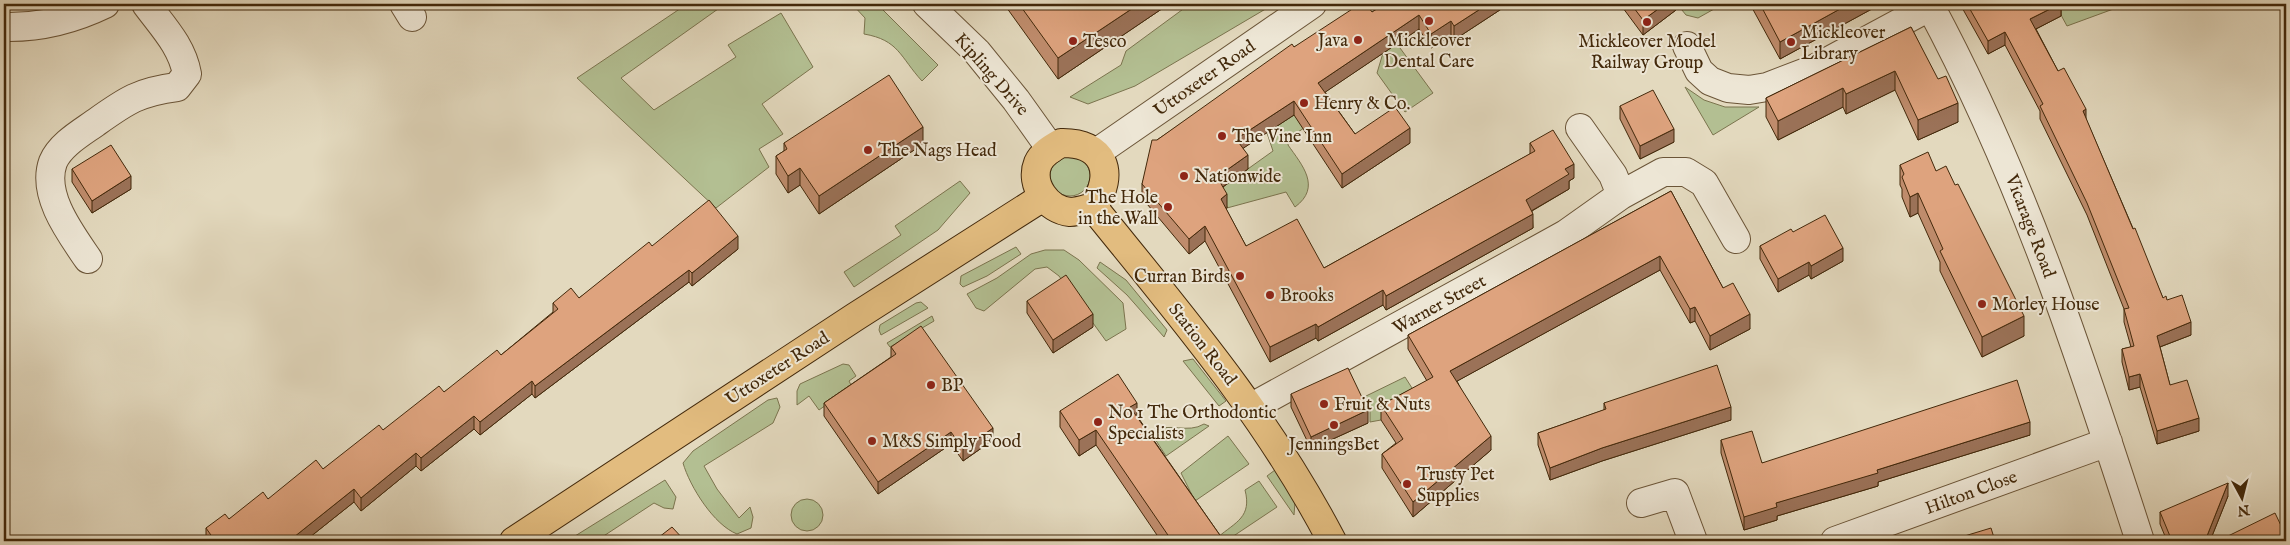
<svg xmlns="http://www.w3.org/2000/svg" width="2290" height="545" viewBox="0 0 2290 545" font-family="'IM FELL English',serif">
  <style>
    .green { fill: #b3bf92; stroke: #7b744e }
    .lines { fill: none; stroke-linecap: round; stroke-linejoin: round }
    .minor-casing { stroke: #6b5538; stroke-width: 30 }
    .major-casing { stroke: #43290b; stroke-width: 30 }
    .minor { stroke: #ede6d5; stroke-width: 28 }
    .major { stroke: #e2bc7f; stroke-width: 28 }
    .wall { fill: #bf8c6c; stroke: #43290b }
    .shaded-wall { fill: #9b7258; stroke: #43290b }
    .building { fill: #dea37e; stroke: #43290b }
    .poi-dot { fill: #8f2418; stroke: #ede6d5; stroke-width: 2 }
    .labels { text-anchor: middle; stroke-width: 4; stroke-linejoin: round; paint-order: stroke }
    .poi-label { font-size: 18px; fill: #43290b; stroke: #ede6d5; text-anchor: start }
    .street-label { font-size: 18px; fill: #43290b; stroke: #ede6d5 }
  </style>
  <rect width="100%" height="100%" fill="#e3d9be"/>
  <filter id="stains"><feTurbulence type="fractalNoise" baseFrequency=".004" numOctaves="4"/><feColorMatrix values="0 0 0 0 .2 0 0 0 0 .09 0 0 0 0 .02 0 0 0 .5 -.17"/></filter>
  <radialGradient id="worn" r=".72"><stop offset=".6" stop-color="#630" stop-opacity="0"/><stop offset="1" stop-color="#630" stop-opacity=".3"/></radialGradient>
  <path class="green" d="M 687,4 L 725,4 L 621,78 L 654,110 L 736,57 L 728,45 L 781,13 L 813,67 L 762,104 L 783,134 L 759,149 L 769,167 L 716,208 L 577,78 Z
    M 852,4 L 877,4 L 938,65 L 922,81 C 900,57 899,40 864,34 L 865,18 Z
    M 1190,4 L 1274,4 L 1135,86 L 1088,104 L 1070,97 L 1121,65 L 1126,51 Z
    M 1677,4 L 1723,4 L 1698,18 L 1686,15 Z
    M 2055,4 L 2127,4 L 2067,26 Z
    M 1389,33 L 1433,93 L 1405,112 L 1377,73 Z
    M 1685,87 L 1704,100 L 1725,107 L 1759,107 L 1713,135 Z
    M 1293,113 L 1304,128 L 1289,138 L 1288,145 C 1302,165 1322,187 1295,207 L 1286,192 L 1227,208 L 1217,191 L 1273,151 L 1267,133 Z
    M1050 176a20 20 0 1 1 40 0a20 20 0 1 1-40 0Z
    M 960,181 L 970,193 L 938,230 L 854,287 L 844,272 L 901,235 L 895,226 Z
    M 1016,247 L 1021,254 L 987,276 L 963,287 L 960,284 L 961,276 Z
    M 1045,250 L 1064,250 L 1079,260 L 1123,303 L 1126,329 L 1106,341 L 1059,276 L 1047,267 L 1035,269 L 984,311 L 976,308 L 967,294 L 997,278 L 1031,254 Z
    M 1100,262 L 1126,280 L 1167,330 L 1164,337 L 1127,295 L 1097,268 Z
    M 921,302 L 928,308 L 881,335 L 879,330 L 880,325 L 916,303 Z
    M 932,316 L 934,321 L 890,347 L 887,343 Z
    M 1193,359 L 1226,401 L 1219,406 L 1183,361 Z
    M 843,364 L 849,365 L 856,376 L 849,381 L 852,387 L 819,410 L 809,396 L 797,405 L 797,391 L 800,384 Z
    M 1405,377 L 1419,399 L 1381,420 L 1370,422 L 1370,411 L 1364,397 Z
    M 777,398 L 780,407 L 773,423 L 704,466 L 717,489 L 739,518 L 750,507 L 753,517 L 751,528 L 737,534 C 714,525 690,487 683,463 L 693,451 L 768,400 Z
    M 1204,424 L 1209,426 L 1166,456 L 1155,439 L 1155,431 C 1168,422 1188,434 1204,424 Z
    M 1228,436 L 1249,464 L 1195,501 L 1181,473 Z
    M 1275,470 L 1295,502 L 1294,515 L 1267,476 Z
    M 665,480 L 676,497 L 673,509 L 664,508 L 654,503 L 596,541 L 567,541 Z
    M 1259,481 L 1277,507 L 1226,541 L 1218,541 L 1218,537 C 1236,522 1252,517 1245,490 Z
    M791 515a16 16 0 1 1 32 0a16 16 0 1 1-32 0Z"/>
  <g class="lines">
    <g class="minor-casing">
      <path id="minor" d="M 404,4 L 412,17
        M 927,4 L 977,52 L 1016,100 L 1051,149
        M 1929,4 C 2021,174 2081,358 2140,541
        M 4,27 C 40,28 72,20 105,4
        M 1687,46 L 1699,71 L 1710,81 L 1728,88 L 1749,90 L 1767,87 L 1814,69 L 1931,6
        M 1580,128 L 1613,175 L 1621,195
        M 1096,153 L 1312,4
        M 88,259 C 71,234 41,195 53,162 C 60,145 81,133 95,123 C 126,101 138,92 177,87 L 187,74 C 182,46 163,27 146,4
        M 1252,407 L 1566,234 L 1621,195 L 1663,172 L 1686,172 L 1704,183 L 1736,239
        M 1641,503 L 1675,493 L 1693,541
        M 1835,541 L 2108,442"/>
    </g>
    <g class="major-casing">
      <path id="major" d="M 1061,143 C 1104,142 1116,173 1093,207 C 1086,209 1078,212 1070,212 C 1048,210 1029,185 1038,163 C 1042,154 1052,148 1061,143 Z
        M 1093,207 C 1181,316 1267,416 1332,541
        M 514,541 L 855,317 L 1043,197"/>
    </g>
    <use href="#minor" class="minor"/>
    <use href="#major" class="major"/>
  </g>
  <path class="wall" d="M 1004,4 L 1169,4 L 1058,79 Z
    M 1385,4 L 1509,4 L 1454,40 L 1451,35 L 1431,48 L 1419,29 L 1325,92 L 1355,134 L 1410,143 L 1342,188 L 1294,115 L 1243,148 L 1248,169 L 1223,187 L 1227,208 L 1226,209 L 1246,246 L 1324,268 L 1530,154 L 1530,143 L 1574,178 L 1569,181 L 1569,189 L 1532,211 L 1533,228 L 1386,310 L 1383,305 L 1318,341 L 1316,338 L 1270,362 L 1205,241 L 1189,254 L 1142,198 L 1142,184 L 1157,140 L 1294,47 L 1372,12 Z
    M 1620,4 L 1676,4 L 1676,10 L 1643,35 Z
    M 1750,4 L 1881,4 L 1780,59 Z
    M 1960,4 L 2061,4 L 2061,16 L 2036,29 L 2058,71 L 2086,119 L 2163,298 L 2167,300 L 2191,335 L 2160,347 L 2170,385 L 2199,431 L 2157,444 L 2140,387 L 2129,390 L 2122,362 L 2122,349 L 2131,347 L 2124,322 L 2124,309 L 2087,215 L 2040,119 L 2040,111 L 2005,45 L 1988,54 Z
    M 1911,27 L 1958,122 L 1918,140 L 1895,90 L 1846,114 L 1843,107 L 1778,140 L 1766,117 L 1766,98 Z
    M 1620,106 L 1674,142 L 1640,159 L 1620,119 Z
    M 784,143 L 923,144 L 819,214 L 800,185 L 788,193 L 776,174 L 776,156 L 784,151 Z
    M 1900,165 L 1936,171 L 2024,336 L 1982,357 L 1940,271 L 1940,262 L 1918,213 L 1910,217 L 1902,197 L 1902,189 L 1900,185 Z
    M 72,169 L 131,189 L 92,213 L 72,182 Z
    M 1671,191 L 1723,288 L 1750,329 L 1710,350 L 1695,321 L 1690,323 L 1660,270 L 1457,381 L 1491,450 L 1413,517 L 1382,468 L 1382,454 L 1396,443 L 1381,420 L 1381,405 L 1427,381 L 1408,349 L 1408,335 Z
    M 1793,232 L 1843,261 L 1811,279 L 1809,275 L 1778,292 L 1760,259 L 1760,246 Z
    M 652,246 L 738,249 L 692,286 L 689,282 L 535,398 L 532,394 L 480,435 L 474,429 L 421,471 L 416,466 L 361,511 L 354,502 L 305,541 L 206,541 L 206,528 L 229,519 L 268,499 L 323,469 L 383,430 L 444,392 L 501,355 L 553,312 L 553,303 L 579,298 Z
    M 1027,301 L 1093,327 L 1053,353 L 1027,313 Z
    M 891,347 L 993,440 L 963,461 L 951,444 L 878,494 L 824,416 L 824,403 L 891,357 Z
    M 1291,394 L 1368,423 L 1311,449 L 1291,407 Z
    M 1604,403 L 1731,420 L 1602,461 L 1550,480 L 1538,445 L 1538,433 L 1604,410 Z
    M 1060,411 L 1137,416 L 1224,541 L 1161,541 L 1096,445 L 1079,456 L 1060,427 Z
    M 2030,435 L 1878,482 L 1878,486 L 1777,516 L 1777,520 L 1744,530 L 1721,453 L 1721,440 L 1762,463 Z
    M 2228,496 L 2210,541 L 2167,541 L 2160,524 L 2160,512 Z"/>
  <path class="shaded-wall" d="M 1139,4 L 1169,4 L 1058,79 L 1058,58 Z
    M 1488,4 L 1509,4 L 1454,40 L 1454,26 Z
    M 1665,4 L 1676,4 L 1676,10 L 1643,35 L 1643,20 Z
    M 1849,4 L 1881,4 L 1780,59 L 1780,42 Z
    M 2060,4 L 2061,4 L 2061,16 L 2030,32 L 2030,19 Z
    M 1419,15 L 1419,29 L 1318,97 L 1318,83 Z
    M 1451,21 L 1451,35 L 1431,48 L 1431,34 Z
    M 2005,32 L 2005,45 L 1988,54 L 1988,41 Z
    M 1895,71 L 1895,90 L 1846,114 L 1846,94 Z
    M 1843,88 L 1843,107 L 1778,140 L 1778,121 Z
    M 1294,101 L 1294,115 L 1236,153 L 1236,139 Z
    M 1958,103 L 1958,122 L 1918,140 L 1918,120 Z
    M 2086,109 L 2086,122 L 2083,111 Z
    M 923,127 L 923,144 L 819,214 L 819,196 Z
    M 1410,128 L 1410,143 L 1342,188 L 1342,174 Z
    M 1674,129 L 1674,142 L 1640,159 L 1640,146 Z
    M 1248,155 L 1248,169 L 1217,191 L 1217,177 Z
    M 1574,164 L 1574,178 L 1569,181 L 1569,189 L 1526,214 L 1526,200 L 1565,169 Z
    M 800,168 L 800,185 L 788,193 L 788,176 Z
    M 131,176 L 131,189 L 92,213 L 92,201 Z
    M 1918,193 L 1918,213 L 1910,217 L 1910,197 Z
    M 1227,194 L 1227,208 L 1221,213 L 1221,199 Z
    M 1533,214 L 1533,228 L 1386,310 L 1386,296 Z
    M 1205,226 L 1205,241 L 1189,254 L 1189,239 Z
    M 738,236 L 738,249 L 692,286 L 692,273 Z
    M 1843,248 L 1843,261 L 1811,279 L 1811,266 Z
    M 1660,256 L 1660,270 L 1450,385 L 1450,371 Z
    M 1809,262 L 1809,275 L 1778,292 L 1778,279 Z
    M 689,270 L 689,282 L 535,398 L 535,386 Z
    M 1383,290 L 1383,305 L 1318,341 L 1318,327 Z
    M 1695,307 L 1695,321 L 1690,323 L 1690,309 Z
    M 1093,314 L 1093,327 L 1053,353 L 1053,340 Z
    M 1750,314 L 1750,329 L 1710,350 L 1710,336 Z
    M 2024,316 L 2024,336 L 1982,357 L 1982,337 Z
    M 2191,322 L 2191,335 L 2157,348 L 2157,336 Z
    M 1316,324 L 1316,338 L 1270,362 L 1270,347 Z
    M 2140,374 L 2140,387 L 2129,390 L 2129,377 Z
    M 532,381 L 532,394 L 480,435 L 480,422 Z
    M 1137,403 L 1137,418 L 1130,407 Z
    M 1731,407 L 1731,420 L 1602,461 L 1550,480 L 1550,468 L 1602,448 Z
    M 1368,410 L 1368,423 L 1311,449 L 1311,437 Z
    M 474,416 L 474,429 L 421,471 L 421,458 Z
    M 2199,418 L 2199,431 L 2157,444 L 2157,431 Z
    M 2030,422 L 2030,435 L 1878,482 L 1878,486 L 1777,516 L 1777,520 L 1744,530 L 1744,517 L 1776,503 L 1877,470 Z
    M 993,428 L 993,440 L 963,461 L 963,449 Z
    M 1096,430 L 1096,445 L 1079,456 L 1079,440 Z
    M 951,432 L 951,444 L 878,494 L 878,482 Z
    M 1491,436 L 1491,450 L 1413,517 L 1413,502 Z
    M 416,453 L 416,466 L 361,511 L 361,498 Z
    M 2228,483 L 2228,496 L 2210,541 L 2205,541 Z
    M 354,489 L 354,502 L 305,541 L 289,541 Z"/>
  <path class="building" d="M 1019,4 L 1139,4 L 1058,58 Z
    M 1360,4 L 1366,4 L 1372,12 L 1385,4 L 1488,4 L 1454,26 L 1451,21 L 1431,34 L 1419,15 L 1318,83 L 1355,134 L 1395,107 L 1410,128 L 1342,174 L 1294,101 L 1236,139 L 1248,155 L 1217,177 L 1227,194 L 1221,199 L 1246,246 L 1297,219 L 1324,268 L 1535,151 L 1530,143 L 1553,130 L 1574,164 L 1565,169 L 1569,174 L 1526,200 L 1533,214 L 1386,296 L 1383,290 L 1318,327 L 1316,324 L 1270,347 L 1205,226 L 1189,239 L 1142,184 L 1152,140 L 1157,140 L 1292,44 L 1294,47 Z
    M 1631,4 L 1665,4 L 1643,20 Z
    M 1760,4 L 1849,4 L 1780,42 Z
    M 1967,4 L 2060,4 L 2030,19 L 2058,71 L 2064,68 L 2086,109 L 2083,111 L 2133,229 L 2135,228 L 2163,298 L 2166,296 L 2167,300 L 2182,295 L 2191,322 L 2157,336 L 2170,385 L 2187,380 L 2199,418 L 2157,431 L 2140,374 L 2129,377 L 2122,349 L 2134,346 L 2124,309 L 2129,308 L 2087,203 L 2040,106 L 2043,104 L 2005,32 L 1988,41 Z
    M 1911,27 L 1938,79 L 1946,76 L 1958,103 L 1918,120 L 1895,71 L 1846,94 L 1843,88 L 1778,121 L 1766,98 Z
    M 889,75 L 923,127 L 819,196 L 800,168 L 788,176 L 776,156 L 787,149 L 784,143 Z
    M 1653,90 L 1674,129 L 1640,146 L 1620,106 Z
    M 111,145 L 131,176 L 92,201 L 72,169 Z
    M 1928,152 L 1936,171 L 1946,166 L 1955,185 L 1958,184 L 2024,316 L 1982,337 L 1940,251 L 1943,249 L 1918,193 L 1910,197 L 1902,177 L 1904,174 L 1900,165 Z
    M 1671,191 L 1723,288 L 1733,283 L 1750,314 L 1710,336 L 1695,307 L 1690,309 L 1660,256 L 1450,371 L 1491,436 L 1413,502 L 1382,454 L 1403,439 L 1381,405 L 1433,377 L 1408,335 Z
    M 709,200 L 738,236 L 692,273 L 689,270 L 535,386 L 532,381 L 480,422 L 474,416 L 421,458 L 416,453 L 361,498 L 354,489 L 289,541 L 209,541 L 213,538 L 206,528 L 225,514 L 229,519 L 263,492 L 268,499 L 316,460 L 323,469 L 379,425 L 383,430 L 439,386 L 444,392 L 497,350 L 501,355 L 558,309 L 553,303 L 571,288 L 579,298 L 649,242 L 652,246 Z
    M 1825,215 L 1843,248 L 1811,266 L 1809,262 L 1778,279 L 1760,246 L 1791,229 L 1793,232 Z
    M 1066,275 L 1093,314 L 1053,340 L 1027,301 Z
    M 921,326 L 993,428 L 963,449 L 951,432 L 878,482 L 824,403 L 896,354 L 891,347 Z
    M 1717,365 L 1731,407 L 1602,448 L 1550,468 L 1538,433 L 1606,409 L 1604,403 Z
    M 1348,368 L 1368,410 L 1311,437 L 1291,394 Z
    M 1118,374 L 1137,403 L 1130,407 L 1224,541 L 1172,541 L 1096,430 L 1079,440 L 1060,411 Z
    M 2017,380 L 2030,422 L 1877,470 L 1878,473 L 1776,503 L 1777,507 L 1744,517 L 1721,440 L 1752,431 L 1762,463 Z
    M 2228,483 L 2205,541 L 2172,541 L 2160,512 Z
    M 2275,513 L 2286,536 L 2286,541 L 2228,541 L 2226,537 Z
    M 672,527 L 685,541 L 654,541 Z
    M 1991,528 L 1995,541 L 1948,541 Z"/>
  <g class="poi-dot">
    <circle cx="1429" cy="21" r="5"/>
    <circle cx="1647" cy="22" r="5"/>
    <circle cx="1358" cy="40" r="5"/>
    <circle cx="1073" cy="41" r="5"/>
    <circle cx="1791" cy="42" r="5"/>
    <circle cx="1304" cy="103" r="5"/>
    <circle cx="1222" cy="136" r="5"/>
    <circle cx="868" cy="150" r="5"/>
    <circle cx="1184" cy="176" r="5"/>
    <circle cx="1168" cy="207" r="5"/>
    <circle cx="1240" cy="276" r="5"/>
    <circle cx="1270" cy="295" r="5"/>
    <circle cx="1982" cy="304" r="5"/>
    <circle cx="931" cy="385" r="5"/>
    <circle cx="1324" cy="404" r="5"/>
    <circle cx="1098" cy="422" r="5"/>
    <circle cx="1334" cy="425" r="5"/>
    <circle cx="872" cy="441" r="5"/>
    <circle cx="1407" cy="484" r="5"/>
  </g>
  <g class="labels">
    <g class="poi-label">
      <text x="1801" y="38">Mickleover<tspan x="1801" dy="21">Library</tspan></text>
      <text x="1348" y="46" text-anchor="end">Java</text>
      <text x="1429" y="46" text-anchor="middle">Mickleover<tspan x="1429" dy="21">Dental Care</tspan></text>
      <text x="1083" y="47">Tesco</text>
      <text x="1647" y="47" text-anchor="middle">Mickleover Model<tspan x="1647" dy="21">Railway Group</tspan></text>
      <text x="1314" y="109">Henry &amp; Co.</text>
      <text x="1232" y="142">The Vine Inn</text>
      <text x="878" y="156">The Nags Head</text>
      <text x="1194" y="182">Nationwide</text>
      <text x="1158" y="203" text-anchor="end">The Hole<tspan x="1158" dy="21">in the Wall</tspan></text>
      <text x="1230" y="282" text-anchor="end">Curran Birds</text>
      <text x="1280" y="301">Brooks</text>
      <text x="1992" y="310">Morley House</text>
      <text x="941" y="391">BP</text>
      <text x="1334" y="410">Fruit &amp; Nuts</text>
      <text x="1108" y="418">No 1 The Orthodontic<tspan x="1108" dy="21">Specialists</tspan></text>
      <text x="882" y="447">M&amp;S Simply Food</text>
      <text x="1334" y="450" text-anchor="middle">JenningsBet</text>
      <text x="1417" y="480">Trusty Pet<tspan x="1417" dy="21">Supplies</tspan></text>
    </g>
    <g class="street-label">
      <text transform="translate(992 74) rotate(49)" y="6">Kipling Drive</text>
      <text transform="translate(1204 78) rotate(-35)" y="6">Uttoxeter Road</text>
      <text transform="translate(2031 226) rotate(69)" y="6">Vicarage Road</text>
      <text transform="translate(1439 304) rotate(-29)" y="6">Warner Street</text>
      <text transform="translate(1203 344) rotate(52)" y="6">Station Road</text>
      <text transform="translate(777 368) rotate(-33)" y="6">Uttoxeter Road</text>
      <text transform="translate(1971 492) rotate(-20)" y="6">Hilton Close</text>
    </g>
  </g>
  <rect width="2290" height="545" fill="none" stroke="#e3d9be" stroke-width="20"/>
  <rect x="5" y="5" width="2280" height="535" fill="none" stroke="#43290b" stroke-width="2.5"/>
  <rect x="10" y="10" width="2270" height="525" fill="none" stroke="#43290b"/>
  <g transform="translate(2242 498) rotate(173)" stroke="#ede6d5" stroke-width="4" paint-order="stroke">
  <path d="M0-4L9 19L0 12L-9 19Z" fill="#43290b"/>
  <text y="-8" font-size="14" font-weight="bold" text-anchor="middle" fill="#43290b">N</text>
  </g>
  <rect width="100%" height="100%" filter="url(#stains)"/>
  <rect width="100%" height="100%" fill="url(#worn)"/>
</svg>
